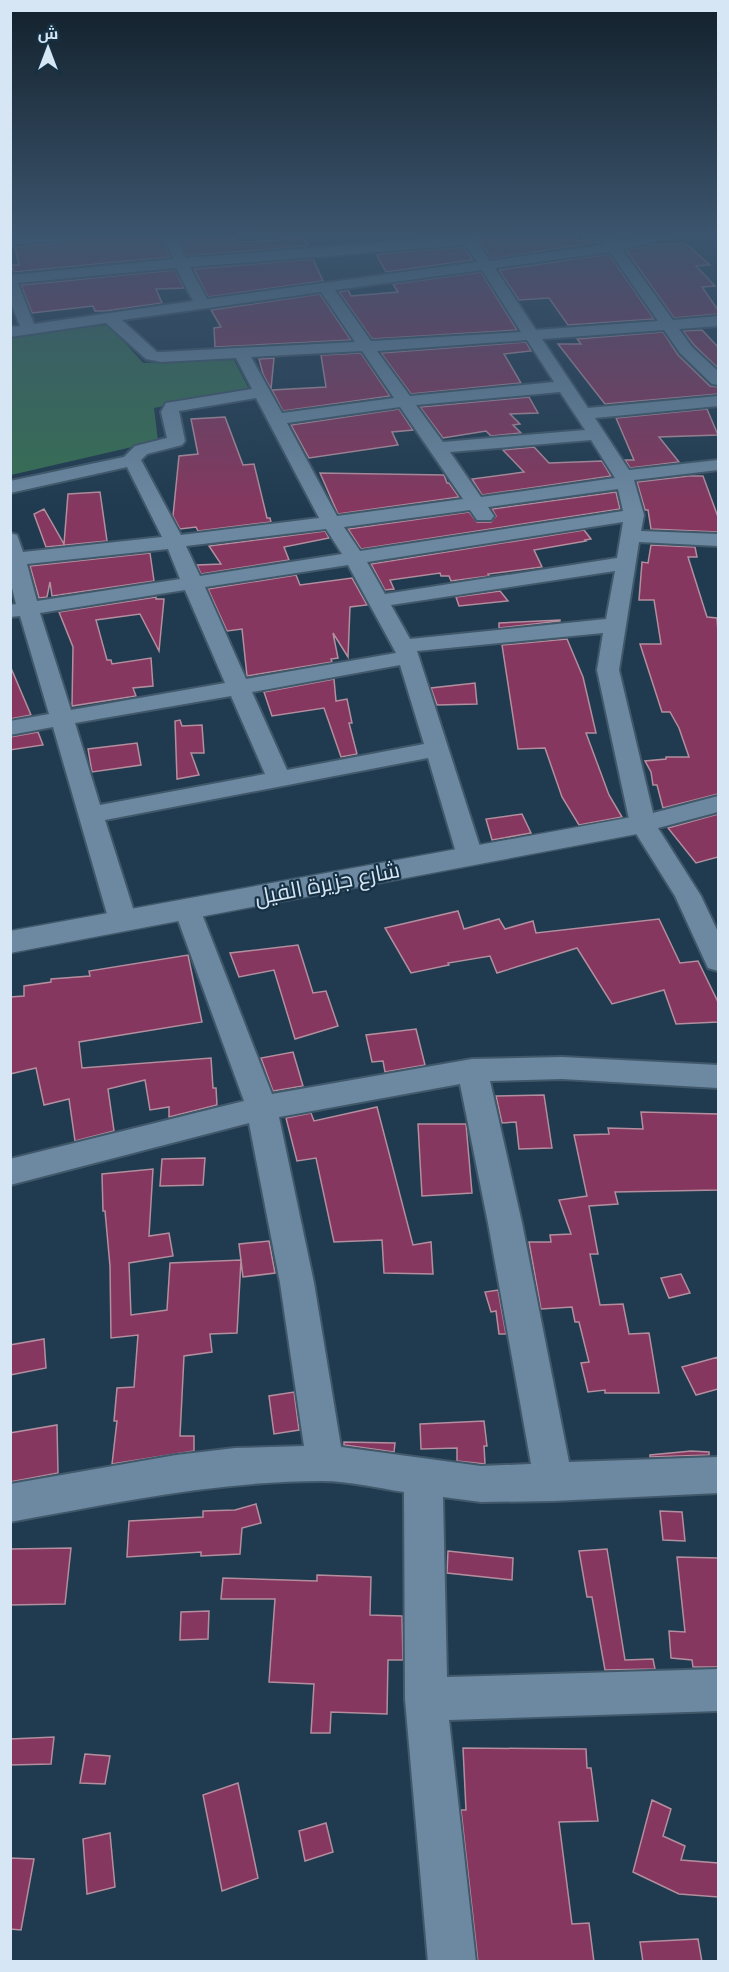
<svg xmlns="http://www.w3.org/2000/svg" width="729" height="1972" viewBox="0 0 729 1972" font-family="Spectral,Cairo,serif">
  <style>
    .green { fill: #377053 }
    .building { fill: #86375f; stroke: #b38e9e; stroke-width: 1.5 }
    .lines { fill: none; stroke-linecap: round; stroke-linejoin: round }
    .minor-casing { stroke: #41586a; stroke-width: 4 }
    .tertiary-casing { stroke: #41586a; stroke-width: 3 }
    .minor { fill: #6c89a1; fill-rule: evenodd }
    .tertiary { fill: #6c89a1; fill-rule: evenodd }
    .labels { text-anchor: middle; stroke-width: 4.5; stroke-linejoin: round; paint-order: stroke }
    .street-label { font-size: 22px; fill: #d7e6f4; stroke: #163044 }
  </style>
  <rect width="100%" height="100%" fill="#203a4f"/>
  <path class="green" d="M 109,325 L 143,363 L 234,360 L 249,389 L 154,408 L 158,441 L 11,475 L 10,335 Z"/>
  <path class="building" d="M 88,235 L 161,235 L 170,257 L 14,272 L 11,265 L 19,265 L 15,247 L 79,241 Z
    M 179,235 L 234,235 L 237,242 L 281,240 L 280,237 L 303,236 L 308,246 L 187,256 Z
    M 496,235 L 577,235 L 577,241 L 594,239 L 601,242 L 491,259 L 477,237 Z
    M 685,243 L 710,265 L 696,266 L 715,286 L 702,287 L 718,310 L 718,314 L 674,318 L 626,250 L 652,245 Z
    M 464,247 L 473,260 L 386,272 L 376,254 Z
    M 609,254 L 654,319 L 568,325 L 549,298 L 519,300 L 499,270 Z
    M 313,259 L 323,281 L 208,297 L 194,269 Z
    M 175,270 L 184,288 L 156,289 L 162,303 L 105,311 L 95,311 L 93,306 L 32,313 L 21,285 Z
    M 481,272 L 517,330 L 372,339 L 339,292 L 348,290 L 351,296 L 398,292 L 393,284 Z
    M 320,294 L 351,340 L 215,347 L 214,328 L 221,327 L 211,310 Z
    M 702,330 L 718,347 L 718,368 L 694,345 L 683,331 Z
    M 663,332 L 678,355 L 710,386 L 718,387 L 718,394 L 605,404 L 558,344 L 581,344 L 577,339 Z
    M 526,342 L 531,351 L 504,354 L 521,383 L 411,394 L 381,353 Z
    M 361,353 L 390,396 L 283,411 L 272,390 L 326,387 L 321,355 Z
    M 274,358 L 271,389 L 263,374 L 259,359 Z
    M 529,397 L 538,413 L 510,414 L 520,424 L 513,425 L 521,433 L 491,436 L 486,431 L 443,438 L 420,407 Z
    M 399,409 L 413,430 L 392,432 L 398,445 L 309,458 L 291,425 Z
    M 707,409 L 718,435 L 659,437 L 679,462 L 630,468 L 625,460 L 634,460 L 616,418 Z
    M 225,417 L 243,465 L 254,464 L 267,518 L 270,518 L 271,522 L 198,531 L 196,527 L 180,529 L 173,516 L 179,456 L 198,454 L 191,419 Z
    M 534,447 L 549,463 L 602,461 L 611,476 L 482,495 L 472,479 L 524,472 L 503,450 Z
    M 320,473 L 444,475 L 447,483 L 449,483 L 459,497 L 338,514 Z
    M 689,476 L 703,476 L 718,517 L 718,532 L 651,529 L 648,510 L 645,510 L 637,482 Z
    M 100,492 L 107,541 L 46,547 L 34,514 L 44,509 L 64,544 L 68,494 Z
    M 616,492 L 620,509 L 361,549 L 348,529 L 469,512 L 477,522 L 491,522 L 496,516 L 492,509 Z
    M 584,530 L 591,539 L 585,540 L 586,541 L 534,550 L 542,567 L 488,574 L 489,576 L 451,581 L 449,576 L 441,576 L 440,573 L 390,580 L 394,589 L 385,590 L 371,564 Z
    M 325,531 L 329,538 L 284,547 L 289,560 L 201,574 L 197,565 L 221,564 L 209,546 Z
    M 651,545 L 695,547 L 697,557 L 688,557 L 707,617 L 717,618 L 718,632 L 718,794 L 663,808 L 657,785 L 653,785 L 651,772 L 645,761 L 666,759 L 666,757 L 689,757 L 679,728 L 670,712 L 662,712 L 640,644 L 661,644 L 654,600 L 639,600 L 642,562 L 648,563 Z
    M 150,553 L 154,581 L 52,596 L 50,582 L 47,597 L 39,598 L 30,566 Z
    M 296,575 L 300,585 L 352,578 L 367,605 L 350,607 L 348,657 L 333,633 L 338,658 L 331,659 L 332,662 L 247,676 L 242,629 L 227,631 L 208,589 Z
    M 500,591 L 508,601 L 459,606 L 456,597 Z
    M 156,597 L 156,599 L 164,599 L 159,651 L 140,614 L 96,620 L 107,660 L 111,660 L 112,664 L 151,658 L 153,686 L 133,688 L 136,696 L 72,706 L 73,647 L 59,612 Z
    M 560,620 L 560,621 L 499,628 L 499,623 Z
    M 567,639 L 583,677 L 596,733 L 586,733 L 609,795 L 622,817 L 579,825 L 562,797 L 545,748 L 518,749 L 502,645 Z
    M 10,668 L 11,668 L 31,715 L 10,719 Z
    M 334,679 L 336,701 L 347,699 L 352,723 L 349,723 L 357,754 L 341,757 L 324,708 L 272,716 L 264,692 Z
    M 475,683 L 477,704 L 437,705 L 431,688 Z
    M 180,720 L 182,726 L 202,725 L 204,753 L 191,753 L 199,775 L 177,779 L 175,721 Z
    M 38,732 L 43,745 L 10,750 L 10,737 Z
    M 137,743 L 141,765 L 92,772 L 88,749 Z
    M 522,814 L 531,833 L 492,840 L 486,819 Z
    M 718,814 L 718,857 L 696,863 L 668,828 Z
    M 458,911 L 464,929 L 499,919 L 505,929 L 533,921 L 536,933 L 659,919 L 680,963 L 698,961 L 718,1002 L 718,1022 L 676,1024 L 664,990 L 612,1004 L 577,948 L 497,973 L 490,956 L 448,963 L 449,965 L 411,973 L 385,928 Z
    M 298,945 L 313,993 L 326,991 L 338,1026 L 295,1039 L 274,970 L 239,977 L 230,953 Z
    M 188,955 L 202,1022 L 79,1042 L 82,1068 L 211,1058 L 213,1088 L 216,1088 L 217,1105 L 169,1117 L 169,1107 L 150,1110 L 145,1080 L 108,1089 L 114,1131 L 75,1141 L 69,1099 L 44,1105 L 36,1068 L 10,1074 L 10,997 L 24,996 L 24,986 L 51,982 L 51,979 L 90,976 L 89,971 Z
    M 416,1029 L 425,1065 L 385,1072 L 383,1061 L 372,1062 L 366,1035 Z
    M 293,1052 L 303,1086 L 273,1091 L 261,1058 Z
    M 544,1095 L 552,1148 L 519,1149 L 516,1122 L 502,1123 L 496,1096 Z
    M 377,1107 L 413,1245 L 431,1242 L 433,1274 L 384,1273 L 382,1240 L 334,1242 L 316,1158 L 297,1161 L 286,1118 L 311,1113 L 314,1121 Z
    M 641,1112 L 718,1114 L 718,1190 L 615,1192 L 618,1204 L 589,1206 L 598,1254 L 590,1254 L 600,1305 L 623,1304 L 629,1334 L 649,1333 L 659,1393 L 605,1393 L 605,1390 L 588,1392 L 581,1363 L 589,1362 L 579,1322 L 575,1322 L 572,1307 L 541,1309 L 529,1242 L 551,1242 L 550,1235 L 571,1234 L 559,1200 L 587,1196 L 574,1135 L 609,1134 L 608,1128 L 643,1129 Z
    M 418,1124 L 466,1124 L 472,1193 L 422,1196 Z
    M 205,1158 L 203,1185 L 160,1186 L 162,1159 Z
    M 153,1169 L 149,1236 L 169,1233 L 173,1256 L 129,1263 L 131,1315 L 167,1310 L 170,1263 L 241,1260 L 237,1333 L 210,1334 L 212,1352 L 184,1356 L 180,1436 L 194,1436 L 194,1451 L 112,1464 L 117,1421 L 114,1421 L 117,1388 L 134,1387 L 138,1335 L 111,1338 L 110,1266 L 105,1211 L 103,1211 L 102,1174 Z
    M 269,1241 L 275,1273 L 243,1277 L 239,1244 Z
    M 681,1274 L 690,1293 L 669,1298 L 661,1278 Z
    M 498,1290 L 506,1334 L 499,1334 L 496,1311 L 491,1312 L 485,1292 Z
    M 44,1339 L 46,1368 L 10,1375 L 10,1345 Z
    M 718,1357 L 718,1389 L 696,1395 L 682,1367 Z
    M 294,1392 L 299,1430 L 274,1434 L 269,1396 Z
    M 484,1421 L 487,1446 L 484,1446 L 485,1464 L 457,1461 L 457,1448 L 421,1449 L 420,1424 Z
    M 57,1425 L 58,1473 L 10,1482 L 10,1433 Z
    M 344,1442 L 395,1443 L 394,1452 L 344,1445 Z
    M 691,1451 L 709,1452 L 709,1455 L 650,1457 L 650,1455 Z
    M 256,1504 L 261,1523 L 242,1528 L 240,1554 L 201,1556 L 201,1552 L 127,1557 L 129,1521 L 203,1517 L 203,1511 L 235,1510 Z
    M 660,1511 L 682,1512 L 685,1541 L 663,1540 Z
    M 71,1548 L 65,1604 L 10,1605 L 10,1549 Z
    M 607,1549 L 625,1660 L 653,1659 L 655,1669 L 605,1670 L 592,1597 L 587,1597 L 579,1551 Z
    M 448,1551 L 513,1558 L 512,1580 L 447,1573 Z
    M 677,1557 L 718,1558 L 718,1667 L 693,1667 L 692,1660 L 671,1658 L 669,1631 L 685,1632 Z
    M 317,1575 L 371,1577 L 370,1615 L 402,1616 L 403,1660 L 388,1660 L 387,1714 L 331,1712 L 330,1733 L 311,1733 L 314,1684 L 269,1682 L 275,1599 L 221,1599 L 223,1578 L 317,1581 Z
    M 209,1611 L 208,1639 L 180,1640 L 181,1612 Z
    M 54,1737 L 51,1764 L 10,1765 L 10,1739 Z
    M 463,1748 L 586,1749 L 587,1768 L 591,1768 L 598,1821 L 559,1822 L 572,1924 L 589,1923 L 594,1962 L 478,1962 L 461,1810 L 466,1810 Z
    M 85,1754 L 110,1756 L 105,1784 L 80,1783 Z
    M 238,1783 L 258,1878 L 222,1891 L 203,1795 Z
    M 652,1800 L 671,1809 L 663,1836 L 685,1846 L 681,1860 L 718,1863 L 718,1897 L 679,1894 L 633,1872 Z
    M 326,1823 L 333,1852 L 305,1861 L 299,1831 Z
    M 110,1833 L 115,1887 L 87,1894 L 83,1839 Z
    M 10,1858 L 34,1859 L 21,1930 L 10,1929 Z
    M 698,1939 L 702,1962 L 643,1962 L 640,1942 Z"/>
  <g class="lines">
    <g class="minor-casing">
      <path id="minor" d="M 35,235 L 86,235 L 79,239 L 10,245 L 10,237 Z
        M 163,235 L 177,235 L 186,258 L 473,235 L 490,261 L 605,244 L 598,235 L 612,235 L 617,242 L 650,235 L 675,235 L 673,238 L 622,249 L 673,320 L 718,316 L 718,326 L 679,329 L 692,347 L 718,371 L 718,385 L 712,384 L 680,353 L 664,330 L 542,339 L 588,408 L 718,396 L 718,406 L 595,418 L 629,470 L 718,460 L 718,470 L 634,480 L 644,515 L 641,531 L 718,534 L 718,546 L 639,542 L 619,670 L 653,813 L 718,796 L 718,812 L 658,828 L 701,896 L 718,932 L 718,971 L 708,968 L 675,896 L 630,824 L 597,670 L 603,633 L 417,651 L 483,856 L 479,862 L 470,864 L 461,862 L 457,856 L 428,758 L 105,820 L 137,921 L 133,928 L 123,930 L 113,928 L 109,921 L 53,727 L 10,735 L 10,721 L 49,714 L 20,616 L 10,617 L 10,605 L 16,604 L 10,580 L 10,533 L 17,535 L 23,552 L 162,537 L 127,467 L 10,493 L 10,481 L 124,457 L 135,446 L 167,438 L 161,412 L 166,403 L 252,389 L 236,358 L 161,362 L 146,359 L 106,323 L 10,337 L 10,327 L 20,326 L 10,301 L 10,275 L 173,259 ZM 465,245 L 477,262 L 207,299 L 190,267 ZM 610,252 L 658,321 L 536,330 L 495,268 ZM 176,268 L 193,301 L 34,324 L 18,283 ZM 482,270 L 521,332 L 371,341 L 335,290 ZM 321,292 L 355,342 L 161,352 L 157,352 L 122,320 ZM 527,340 L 554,382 L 410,396 L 377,351 ZM 362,351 L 394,398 L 282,413 L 251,357 ZM 560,392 L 585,430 L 443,442 L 416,405 ZM 256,398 L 319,518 L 181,535 L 141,460 L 147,454 L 182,445 L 185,441 L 179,411 ZM 400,407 L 463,499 L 337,516 L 287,423 ZM 591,440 L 615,478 L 481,497 L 450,452 ZM 618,489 L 623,511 L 360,551 L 344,527 L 470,510 L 477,520 L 491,520 L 494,516 L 488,507 ZM 623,522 L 617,558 L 385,594 L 367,562 ZM 326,529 L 342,554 L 200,576 L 186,546 ZM 168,549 L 180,579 L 37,601 L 27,564 ZM 348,565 L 396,653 L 246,679 L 205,587 ZM 615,571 L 606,619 L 410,639 L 391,605 ZM 185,590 L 225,683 L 71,710 L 40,613 ZM 400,665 L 424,744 L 287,770 L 252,692 ZM 231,696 L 265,774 L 100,805 L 75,723 Z
        M 187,900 L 197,903 L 200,909 L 272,1094 L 472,1059 L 562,1057 L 718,1065 L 718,1088 L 562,1079 L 490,1081 L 522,1223 L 569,1462 L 718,1457 L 718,1493 L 554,1501 L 481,1502 L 443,1497 L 447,1677 L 718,1669 L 718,1711 L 449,1720 L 476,1962 L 428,1962 L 405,1699 L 404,1492 C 377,1488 349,1481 322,1481 C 217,1481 114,1503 10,1522 L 10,1484 L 176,1455 L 235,1448 L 304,1446 L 280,1283 L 249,1123 L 10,1185 L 10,1159 L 244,1101 L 174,909 L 177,903 ZM 460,1084 L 488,1223 L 531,1464 L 481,1466 L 341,1447 L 314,1283 L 279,1117 Z"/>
    </g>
    <g class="tertiary-casing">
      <path id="tertiary" d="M 643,815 L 653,817 L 658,824 L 653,831 L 10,953 L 10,931 Z"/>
    </g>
    <use href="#minor" class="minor"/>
    <use href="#tertiary" class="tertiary"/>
  </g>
  <linearGradient id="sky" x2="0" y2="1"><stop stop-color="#12202b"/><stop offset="0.46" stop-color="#3c556e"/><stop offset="1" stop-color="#3c556e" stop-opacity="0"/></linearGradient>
  <rect width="729" height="511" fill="url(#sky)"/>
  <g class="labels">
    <g class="street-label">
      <text transform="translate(327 883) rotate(-11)" y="8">شارع جزيرة الفيل</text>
    </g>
  </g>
  <rect width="729" height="1972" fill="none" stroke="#d7e6f4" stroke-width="24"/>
  <g transform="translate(48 48)" stroke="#163044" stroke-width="4.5" paint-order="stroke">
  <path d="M0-4.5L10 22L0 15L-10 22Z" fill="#d7e6f4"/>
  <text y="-9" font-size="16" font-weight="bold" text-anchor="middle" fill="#d7e6f4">ش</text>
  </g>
</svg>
